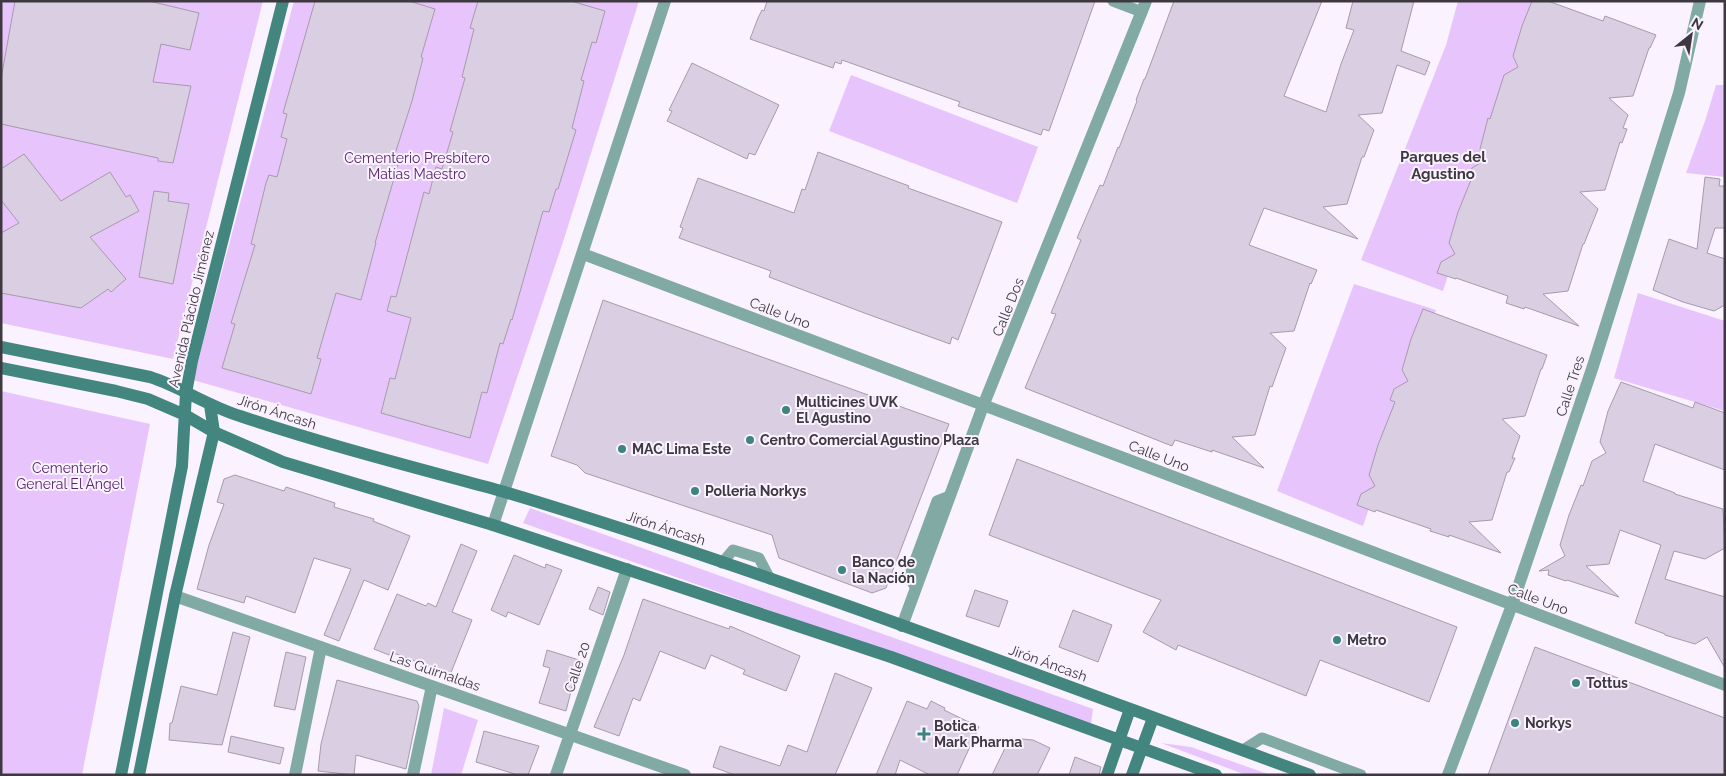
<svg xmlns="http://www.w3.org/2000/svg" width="1726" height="776" viewBox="0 0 1726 776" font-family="Raleway,sans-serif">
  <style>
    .green { fill: #e8c4fd }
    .building { fill: #dacee2; stroke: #a69aad }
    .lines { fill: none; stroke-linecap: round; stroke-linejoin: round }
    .lane { stroke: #81aaa5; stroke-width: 11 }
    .street { stroke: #81aaa5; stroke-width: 12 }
    .secondary { stroke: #43857f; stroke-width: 12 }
    .poi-dot { fill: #3d847e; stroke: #faf2ff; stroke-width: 2 }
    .labels { text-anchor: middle; stroke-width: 4; stroke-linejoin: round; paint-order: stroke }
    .park-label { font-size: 14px; fill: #56236f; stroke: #faf2ff }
    .street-label { font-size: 14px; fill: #3e3941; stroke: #faf2ff }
    .poi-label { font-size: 14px; font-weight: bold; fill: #3e3941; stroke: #faf2ff; text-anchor: start }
    .neighbourhood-label { font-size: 15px; font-weight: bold; fill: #3e3941; stroke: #faf2ff }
  </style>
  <rect width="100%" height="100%" fill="#faf2ff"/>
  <path class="green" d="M 1,1 L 263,1 L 173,359 L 1,323 Z
    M 294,1 L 639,1 L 563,242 L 488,464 L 193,380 Z
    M 1458,1 L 1538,1 L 1531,34 L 1480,178 L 1443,291 L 1361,260 L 1446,45 Z
    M 851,75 L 1038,147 L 1017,203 L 829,131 Z
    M 1716,85 L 1725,85 L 1725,177 L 1686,173 L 1705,121 Z
    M 1354,284 L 1436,310 L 1363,526 L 1277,491 Z
    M 1638,293 L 1725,321 L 1725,411 L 1614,378 Z
    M 1,391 L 150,424 L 82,775 L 1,775 Z
    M 530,508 L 1093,709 L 1091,724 L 523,523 Z
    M 444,708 L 478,720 L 461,775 L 431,775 Z
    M 1161,743 L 1191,747 L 1271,775 L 1246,775 Z"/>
  <path class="building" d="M 15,1 L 149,1 L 199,13 L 190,50 L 161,44 L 153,82 L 191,86 L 173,163 L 158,161 L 158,158 L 1,124 L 1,79 Z
    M 315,1 L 409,1 L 435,9 L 421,57 L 423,58 L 412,101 L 394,157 L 400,158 L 375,243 L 376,243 L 361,300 L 336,293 L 317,358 L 321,359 L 311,394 L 222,368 L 235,324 L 231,323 L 255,245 L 251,244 L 266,183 L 269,175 L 277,177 L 287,139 L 281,137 L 287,114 L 283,113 Z
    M 478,1 L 571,1 L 605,11 L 596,43 L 592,42 L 581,80 L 584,81 L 572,128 L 576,130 L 558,189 L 556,189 L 549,212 L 543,211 L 512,320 L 511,319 L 503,344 L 500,343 L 487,393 L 482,392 L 470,438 L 381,413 L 390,378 L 395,379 L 411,318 L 387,311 L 391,296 L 396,297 L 424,192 L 429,194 L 436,167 L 442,169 L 453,132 L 450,131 L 465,78 L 462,77 L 474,29 L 470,28 Z
    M 767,1 L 1095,1 L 1049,131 L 1043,129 L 1041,135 L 958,106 L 960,102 L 842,60 L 841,64 L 835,62 L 833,68 L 750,39 L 758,18 L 762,10 L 764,11 Z
    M 1174,1 L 1322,1 L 1284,96 L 1326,112 L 1341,64 L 1354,30 L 1346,28 L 1353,1 L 1414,1 L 1401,51 L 1430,62 L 1425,75 L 1397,65 L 1382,113 L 1358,115 L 1374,130 L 1364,157 L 1362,157 L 1347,204 L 1323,207 L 1358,239 L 1264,208 L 1249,245 L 1317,270 L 1311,284 L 1310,283 L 1294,331 L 1270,333 L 1286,348 L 1272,387 L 1270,386 L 1255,435 L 1232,437 L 1264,468 L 1212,450 L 1212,452 L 1175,440 L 1172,446 L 1025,388 L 1056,314 L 1051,313 L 1081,240 L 1077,238 L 1100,185 L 1103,186 L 1118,147 L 1119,148 L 1137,101 L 1136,100 L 1144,79 L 1145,79 Z
    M 1532,1 L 1548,1 L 1603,21 L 1605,16 L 1656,35 L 1650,48 L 1649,48 L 1633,96 L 1609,98 L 1628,115 L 1623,128 L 1627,129 L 1622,143 L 1620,142 L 1605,190 L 1580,192 L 1598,209 L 1584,244 L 1583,244 L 1568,291 L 1543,294 L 1579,326 L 1525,307 L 1524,309 L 1506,303 L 1508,296 L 1456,278 L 1456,279 L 1437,273 L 1441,262 L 1455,254 L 1449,243 L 1458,212 L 1471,180 L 1468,179 L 1472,168 L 1485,160 L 1480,149 L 1488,118 L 1490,119 L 1504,75 L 1518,67 L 1513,56 L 1522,26 Z
    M 692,63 L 779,105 L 755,155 L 749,153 L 747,159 L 667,121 L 672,111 L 669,110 Z
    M 818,152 L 909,186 L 908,188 L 1002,222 L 958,340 L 952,337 L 950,344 L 867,314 L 769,277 L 771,271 L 679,238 L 683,228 L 680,227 L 698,178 L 794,213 L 802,189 L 805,190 Z
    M 24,154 L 61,201 L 110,172 L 126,197 L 130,195 L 139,211 L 90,237 L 126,279 L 111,292 L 108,289 L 81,308 L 1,293 L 1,233 L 19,223 L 1,200 L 1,169 Z
    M 1705,177 L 1720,179 L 1719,186 L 1725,186 L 1725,228 L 1715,228 L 1707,253 L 1725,259 L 1725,305 L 1714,311 L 1683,302 L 1653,290 L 1669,239 L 1697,249 Z
    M 154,191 L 169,193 L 168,201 L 189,204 L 173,284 L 139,277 Z
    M 603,300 L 949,424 L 886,588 L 872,593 L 779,558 L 772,535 L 585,473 L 577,465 L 551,456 Z
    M 1423,309 L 1547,355 L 1542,369 L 1541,369 L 1525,416 L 1502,419 L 1520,436 L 1512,458 L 1515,458 L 1509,472 L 1507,472 L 1492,520 L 1469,522 L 1501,553 L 1449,535 L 1449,537 L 1430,531 L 1431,529 L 1376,510 L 1375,512 L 1357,505 L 1361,494 L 1375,486 L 1369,475 L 1378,445 L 1395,402 L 1390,400 L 1394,389 L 1408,381 L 1402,370 L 1411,339 Z
    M 1621,382 L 1693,408 L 1695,402 L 1725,413 L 1725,470 L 1655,444 L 1643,481 L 1675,493 L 1675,494 L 1723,509 L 1725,548 L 1705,559 L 1674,551 L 1665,579 L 1725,597 L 1725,668 L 1707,637 L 1695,644 L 1665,635 L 1665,634 L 1635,623 L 1661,545 L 1620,530 L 1609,564 L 1586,566 L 1619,597 L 1567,580 L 1566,581 L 1548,575 L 1549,570 L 1539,571 L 1565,556 L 1560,545 L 1569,515 L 1581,485 L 1583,486 L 1592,461 L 1606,453 L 1600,442 L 1608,411 Z
    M 1017,459 L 1457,627 L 1429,702 L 1320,660 L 1306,696 L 1178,645 L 1176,650 L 1143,632 L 1161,600 L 989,535 Z
    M 235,475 L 284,491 L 286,487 L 335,503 L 334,507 L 374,519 L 373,521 L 410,536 L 388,590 L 364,580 L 339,641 L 324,635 L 351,569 L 314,558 L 295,613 L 246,596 L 244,603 L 197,589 L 209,545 L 224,504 L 217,502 L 224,479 Z
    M 461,544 L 477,551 L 452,612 L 472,620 L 450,675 L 391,652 L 389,655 L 374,649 L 397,594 L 426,606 L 428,603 L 436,607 Z
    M 514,555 L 545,568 L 546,564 L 562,570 L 539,625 L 508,612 L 506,617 L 491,610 Z
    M 598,587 L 610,592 L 603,615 L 589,609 Z
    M 975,590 L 1008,601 L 999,627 L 966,616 Z
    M 643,599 L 729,629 L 730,626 L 800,656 L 786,691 L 743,674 L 745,670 L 711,655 L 705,669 L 660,651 L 640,701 L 633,698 L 619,736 L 594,727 L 624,655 Z
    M 1073,610 L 1112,625 L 1098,662 L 1059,647 Z
    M 233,632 L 250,637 L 222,745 L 169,740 L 170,723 L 172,723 L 181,686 L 217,695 Z
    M 1535,647 L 1725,718 L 1725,775 L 1488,775 Z
    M 547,650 L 579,660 L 566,711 L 539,703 L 550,668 L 543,666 Z
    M 286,652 L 306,657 L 295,710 L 274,706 Z
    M 835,673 L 872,688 L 835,775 L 735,775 L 713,767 L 720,746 L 780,766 L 788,745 L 807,752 Z
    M 337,680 L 417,701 L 419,706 L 406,769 L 356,755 L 354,775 L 318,771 L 321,744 Z
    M 907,701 L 927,709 L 931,701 L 945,708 L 944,710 L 979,727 L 957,775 L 930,775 L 900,760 L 895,775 L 876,775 Z
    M 484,731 L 539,746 L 528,775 L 518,775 L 476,762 Z
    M 231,736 L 284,748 L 280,764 L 228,752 Z
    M 1010,738 L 1033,740 L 1050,748 L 1037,775 L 992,775 Z
    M 1075,757 L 1101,767 L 1099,775 L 1069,775 Z"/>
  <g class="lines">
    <path class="lane" d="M 1113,1 L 1142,12
      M 722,563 L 733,550 L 759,558 L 770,579
      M 916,588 L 909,577 L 937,501 L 950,496
      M 1243,750 L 1262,738 L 1361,775"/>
    <path class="street" d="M 583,254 L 1725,685
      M 493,525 L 665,1
      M 175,596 L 685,775
      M 902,626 L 983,406 L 1146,1
      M 295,775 L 321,647
      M 413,775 L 432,686
      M 556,775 L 627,569
      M 1448,775 L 1512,605 L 1593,366 L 1679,93 L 1700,1"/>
    <path class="secondary" d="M 1,347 L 150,377 C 181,387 208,406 240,416 C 326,445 413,467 501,491 C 556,507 611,525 666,543 C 882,615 1096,697 1310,775
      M 1,368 L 116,391 L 148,399 L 185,415 L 214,432 L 283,462 L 493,525 L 891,657 L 1216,775
      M 121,775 L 182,466 L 186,393 L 192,361 L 283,1
      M 139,775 L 175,596 L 214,432 L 210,405
      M 1107,775 L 1130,709
      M 1132,775 L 1153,718"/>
  </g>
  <g class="poi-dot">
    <circle cx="786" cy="410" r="5"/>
    <circle cx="750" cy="440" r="5"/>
    <circle cx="622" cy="449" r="5"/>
    <circle cx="695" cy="491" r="5"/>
    <circle cx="842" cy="570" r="5"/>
    <circle cx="1337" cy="640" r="5"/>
    <circle cx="1576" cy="683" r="5"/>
    <circle cx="1515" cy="723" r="5"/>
    <path d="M921.5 726.5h5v5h5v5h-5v5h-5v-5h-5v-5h5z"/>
  </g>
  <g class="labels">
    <g class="park-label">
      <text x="417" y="163">Cementerio Presbítero<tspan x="417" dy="16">Matías Maestro</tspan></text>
      <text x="70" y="473">Cementerio<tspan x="70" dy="16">General El Ángel</tspan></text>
    </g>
    <g class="street-label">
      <text transform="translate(1008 307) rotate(-68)" y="5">Calle Dos</text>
      <text transform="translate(191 309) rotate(-77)" y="5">Avenida Plácido Jiménez</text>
      <text transform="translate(780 313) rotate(21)" y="5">Calle Uno</text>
      <text transform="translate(1570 386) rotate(-72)" y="5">Calle Tres</text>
      <text transform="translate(277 412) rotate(18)" y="5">Jirón Áncash</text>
      <text transform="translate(1159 456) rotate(21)" y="5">Calle Uno</text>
      <text transform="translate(666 528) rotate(18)" y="5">Jirón Áncash</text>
      <text transform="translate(1538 599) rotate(21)" y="5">Calle Uno</text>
      <text transform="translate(1048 663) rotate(20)" y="5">Jirón Áncash</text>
      <text transform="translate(577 667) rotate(-71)" y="5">Calle 20</text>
      <text transform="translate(435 671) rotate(19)" y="5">Las Guirnaldas</text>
    </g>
    <g class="poi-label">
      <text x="796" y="407">Multicines UVK<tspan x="796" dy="16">El Agustino</tspan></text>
      <text x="760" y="445">Centro Comercial Agustino Plaza</text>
      <text x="632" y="454">MAC Lima Este</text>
      <text x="705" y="496">Polleria Norkys</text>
      <text x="852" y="567">Banco de<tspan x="852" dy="16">la Nación</tspan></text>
      <text x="1347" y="645">Metro</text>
      <text x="1586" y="688">Tottus</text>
      <text x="1525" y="728">Norkys</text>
      <text x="934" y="731">Botica<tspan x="934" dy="16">Mark Pharma</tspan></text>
    </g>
    <g class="neighbourhood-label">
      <text x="1443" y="162">Parques del<tspan x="1443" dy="17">Agustino</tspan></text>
    </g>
  </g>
  <rect width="1726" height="776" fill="none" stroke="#3e3941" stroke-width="5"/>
  <g transform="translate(1691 35) rotate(30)" stroke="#faf2ff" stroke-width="4" paint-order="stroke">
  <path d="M0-4L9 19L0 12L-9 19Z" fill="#3e3941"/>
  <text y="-8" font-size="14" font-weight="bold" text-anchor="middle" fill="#3e3941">N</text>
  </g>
</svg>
